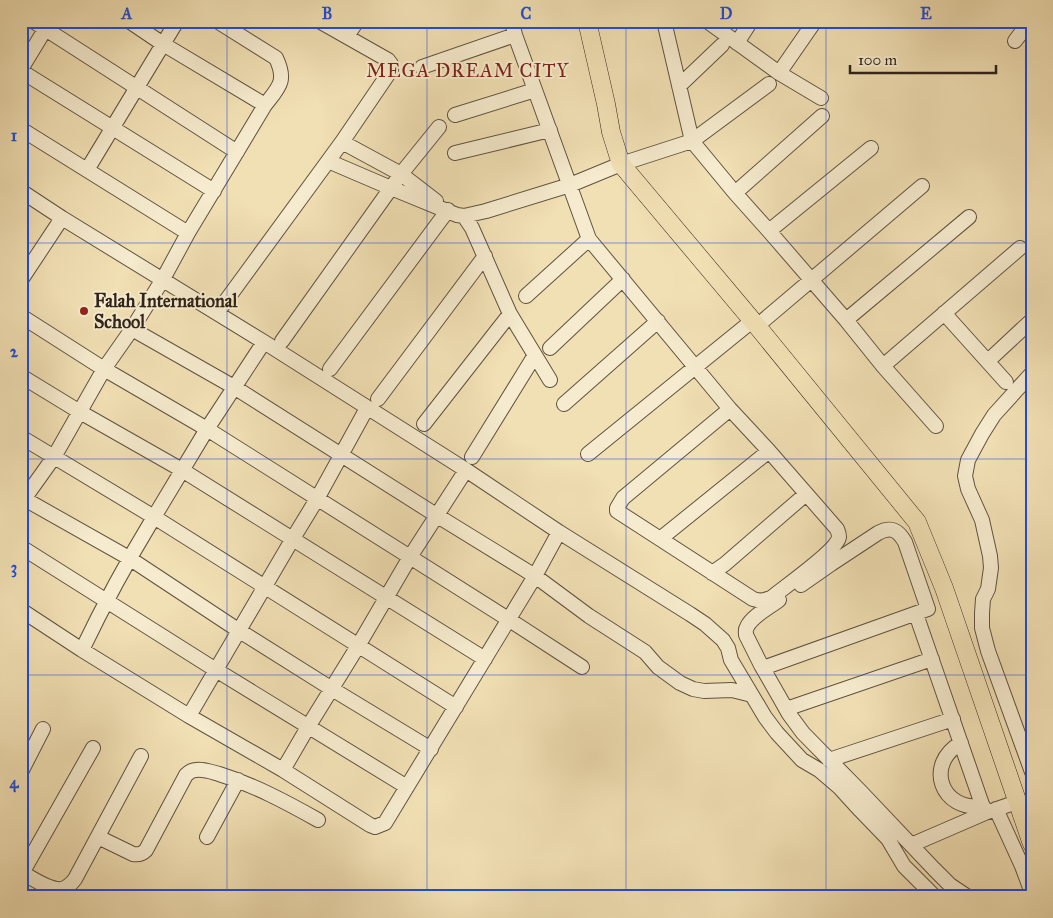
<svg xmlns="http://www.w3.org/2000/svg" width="1053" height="918" viewBox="0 0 1053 918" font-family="'IM FELL Great Primer',serif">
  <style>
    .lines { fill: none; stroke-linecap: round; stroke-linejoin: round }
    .minor-casing { stroke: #605240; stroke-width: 16 }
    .major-casing { stroke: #2f231a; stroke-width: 19 }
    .minor { stroke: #f6ebce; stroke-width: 14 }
    .major { stroke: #f1e0b4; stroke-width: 18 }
    .grid { fill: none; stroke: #1d4ed8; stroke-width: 1; stroke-opacity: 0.55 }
    .poi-dot { fill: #8f2418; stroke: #f6ebce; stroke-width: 2 }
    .labels { text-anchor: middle; stroke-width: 4; stroke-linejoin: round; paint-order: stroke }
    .poi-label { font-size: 18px; font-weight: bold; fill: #2f231a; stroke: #f6ebce; text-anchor: start }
    .neighbourhood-label { font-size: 19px; letter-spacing: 1px; fill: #7a1f14; stroke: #f6ebce }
    .neatline { fill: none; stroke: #1d4ed8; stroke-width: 2 }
    .grid-label { font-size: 16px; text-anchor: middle; font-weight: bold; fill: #1d4ed8 }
  </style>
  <rect width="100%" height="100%" fill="#f1e0b4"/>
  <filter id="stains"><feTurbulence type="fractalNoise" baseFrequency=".004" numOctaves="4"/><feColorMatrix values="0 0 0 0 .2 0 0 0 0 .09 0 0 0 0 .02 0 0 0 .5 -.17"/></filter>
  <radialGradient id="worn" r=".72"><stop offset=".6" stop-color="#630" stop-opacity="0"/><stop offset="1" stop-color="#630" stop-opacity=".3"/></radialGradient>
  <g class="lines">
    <g class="minor-casing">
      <path id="minor" d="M 33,21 L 237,152
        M 129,21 L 163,44 L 265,105
        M 512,21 L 515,35 L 535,90 L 589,239 L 730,409 L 769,451 L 837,529 C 838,532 839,533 839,537 C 837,551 784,587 771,598 L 761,601 L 753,599 L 617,511 L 617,508 L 623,498 L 730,409
        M 664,21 L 692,141 L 735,193 L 769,231 L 846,320 L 883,366 L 936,426
        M 707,21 L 779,73 L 821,98
        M 347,36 L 357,21
        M 1015,41 L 1030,21
        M 737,43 L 751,21
        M 422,67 L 515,35
        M 21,69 L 49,23
        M 21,71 L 214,191
        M 779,73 L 815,21
        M 679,86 L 722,45
        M 455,115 L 535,90
        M 21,129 L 188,233
        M 342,142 L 401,174 L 436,201
        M 455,153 L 550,130
        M 328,161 L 391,188 L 457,215 L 464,216 L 486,211 L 570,185 L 621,164 L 692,141 L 769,84
        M 87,170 L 177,21
        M 21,191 L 62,218 L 264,342 L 466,470 L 559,532 L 690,614 L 705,624 L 723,640 L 728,648 L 731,660 L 765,717 L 777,733 L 802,760 L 819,770 L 840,788 L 860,810 L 888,839 L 904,866 L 935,897
        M 735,193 L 822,116
        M 464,216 L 472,228 L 510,314 L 550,380
        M 769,231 L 871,148
        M 21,280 L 62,218
        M 526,296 L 589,239
        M 217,313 L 342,142 L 391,70 L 391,64 L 388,60 L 319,21
        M 944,313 L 1006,382
        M 21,316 L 104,369 L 207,429 L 410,557 L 466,470
        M 846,320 L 969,217
        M 757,326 L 922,186
        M 132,329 L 234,387 L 436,515 L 535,576 L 589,616 L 645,652 L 658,667 L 680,683 L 693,689 L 704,691 L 732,690 L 752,695
        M 282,341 L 401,174 L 439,127
        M 550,348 L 623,279
        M 988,361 L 1032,320
        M 883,366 L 1020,248
        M 330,369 L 448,210
        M 1032,373 L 994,415 L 982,434 L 968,460 L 965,476 L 968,489 L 982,520 L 990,556 L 991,568 L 988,589 L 983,599 L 982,613 L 982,628 L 988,651 L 1032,772
        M 21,376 L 80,412 L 182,470 L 485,659
        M 378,399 L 485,256
        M 564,404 L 658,321
        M 424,424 L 510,314
        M 21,437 L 154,517 L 207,429 L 264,342
        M 588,454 L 752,321
        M 472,457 L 535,355
        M 21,497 L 129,558 L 238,630 L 332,689 L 431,749
        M 21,505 L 24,499 L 54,457 L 104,369 L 132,329 L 163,279 L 188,233 L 265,105 C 279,87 287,81 276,58 L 217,21
        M 660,539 L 769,451
        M 21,547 L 216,670 L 407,787
        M 712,573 L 725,564 L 806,494
        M 779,600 C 770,607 752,616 747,627 C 745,630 746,632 746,635 L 761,665 L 789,714 L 803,733 L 861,792 L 934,869 L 950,885 L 968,897
        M 21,610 L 82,650 L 189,716 L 283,770 L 370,825 L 375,827 L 385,823 L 535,576 L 559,532
        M 916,614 L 985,813
        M 82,650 C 104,604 128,560 154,517 L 456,707
        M 763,668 L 928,609 L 905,542 C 898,530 891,526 878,533 L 831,564 L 801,585
        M 786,709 L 932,659
        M 189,716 L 292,540 L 317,499 L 367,408
        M 961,743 C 924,764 941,812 983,806
        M 829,760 L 953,719
        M 283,770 L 308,727 L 358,646 L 410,557 L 508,619 L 582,667
        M 21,772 L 43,729
        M 996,809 L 1022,866 L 1032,893
        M 98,837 L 133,854 C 139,855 142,854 146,850 L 186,775 C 189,772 192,770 196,770 C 204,769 212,772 219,774 C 254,785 286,802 318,820
        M 207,837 L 238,780
        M 911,845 L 985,813 L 1017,802
        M 21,872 C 32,878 50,891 62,889 C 68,887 72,883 75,879 L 141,756
        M 21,875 L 93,748"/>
    </g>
    <g class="major-casing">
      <path id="major" d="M 587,21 L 606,104 L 611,132 L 621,164 L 757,326 L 917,522 L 944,588 L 1032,844"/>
    </g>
    <use href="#minor" class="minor"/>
    <use href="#major" class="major"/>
  </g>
  <path class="grid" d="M 227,21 L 227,897M 427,21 L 427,897M 626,21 L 626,897M 826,21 L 826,897M 21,243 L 1032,243M 21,459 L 1032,459M 21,675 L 1032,675"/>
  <circle class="poi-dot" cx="84" cy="311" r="5"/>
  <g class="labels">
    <g class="poi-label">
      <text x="94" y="307">Falah International<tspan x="94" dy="21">School</tspan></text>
    </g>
    <g class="neighbourhood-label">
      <text x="468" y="77">MEGA DREAM CITY</text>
    </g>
  </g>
  <rect width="1053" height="918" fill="none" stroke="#f1e0b4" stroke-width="55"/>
  <path d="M850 65v8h146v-8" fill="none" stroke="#2f231a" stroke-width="2.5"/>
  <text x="858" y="65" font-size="15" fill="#2f231a" stroke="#f6ebce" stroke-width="4" paint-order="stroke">100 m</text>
  <rect x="28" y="28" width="998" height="862" class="neatline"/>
  <g class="grid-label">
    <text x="127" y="19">A</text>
    <text x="327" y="19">B</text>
    <text x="526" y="19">C</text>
    <text x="726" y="19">D</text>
    <text x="926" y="19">E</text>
    <text x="14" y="141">1</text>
    <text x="14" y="357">2</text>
    <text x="14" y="573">3</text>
    <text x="14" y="788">4</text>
  </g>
  <rect width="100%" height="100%" filter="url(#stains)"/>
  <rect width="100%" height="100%" fill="url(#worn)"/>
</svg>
